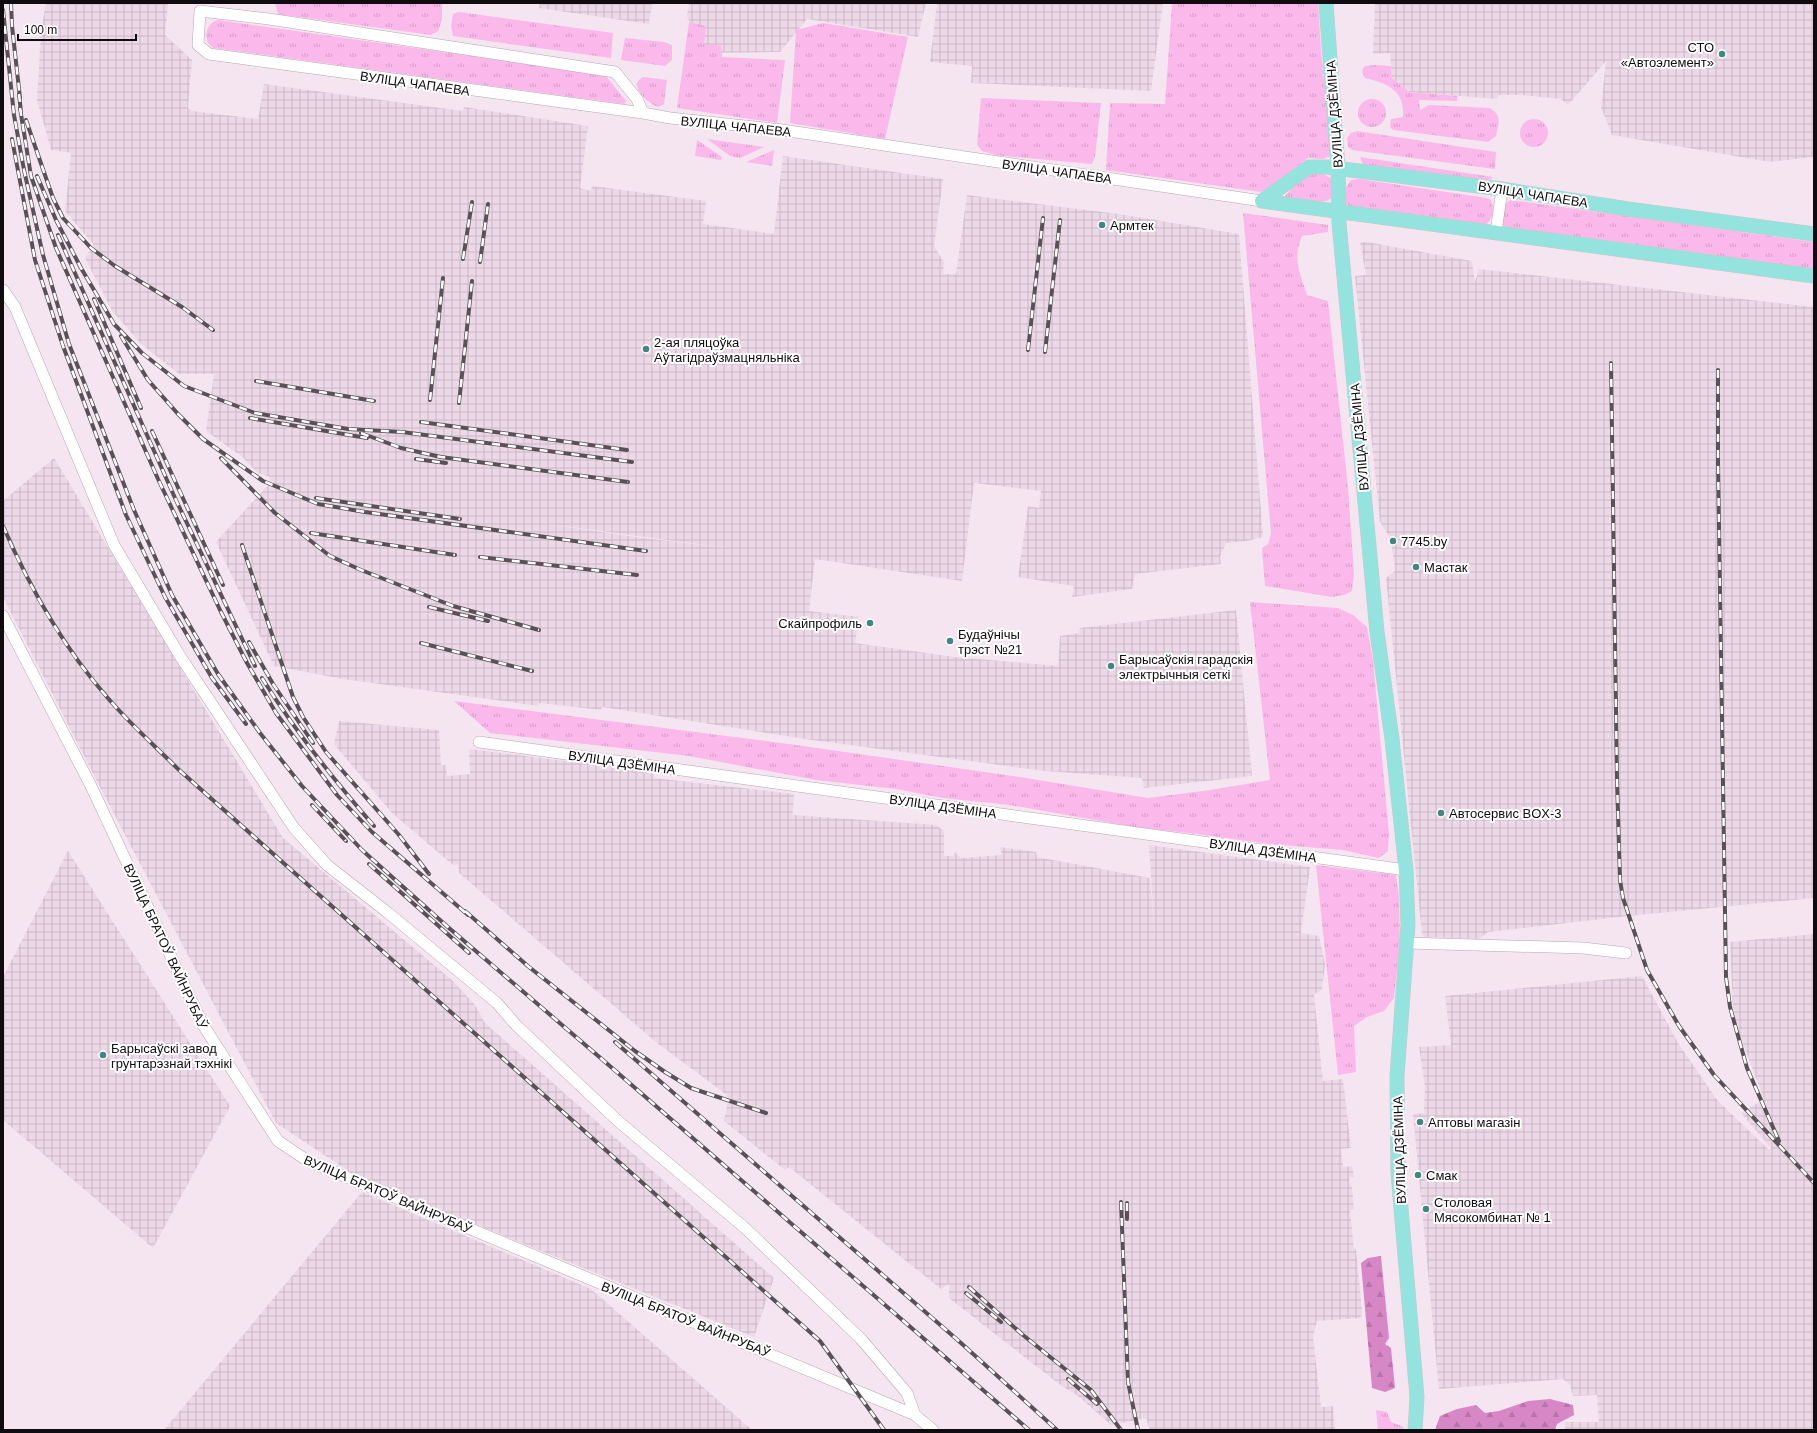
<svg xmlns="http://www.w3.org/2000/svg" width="1817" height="1433" viewBox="0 0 1817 1433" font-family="Helvetica,sans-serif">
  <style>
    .industrial { fill: url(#industrial-grid); fill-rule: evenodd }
    .grass { fill: url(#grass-tufts) }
    .forest { fill: url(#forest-firs) }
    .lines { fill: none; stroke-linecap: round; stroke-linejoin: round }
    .minor-casing { stroke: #b5a7b1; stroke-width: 12 }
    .major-casing { stroke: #cac9ca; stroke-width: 15 }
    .minor { stroke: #fff; stroke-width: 11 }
    .major { stroke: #95e3de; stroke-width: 14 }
    .rail-casing { stroke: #595157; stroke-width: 4 }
    .rail { stroke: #fff; stroke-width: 2.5; stroke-dasharray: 8; stroke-linecap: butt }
    .poi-dot { fill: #408782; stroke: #fff; stroke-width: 1.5 }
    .labels { text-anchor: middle; stroke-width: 4; stroke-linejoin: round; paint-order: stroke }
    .poi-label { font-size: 13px; fill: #100b0f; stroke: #fff; text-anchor: start }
    .street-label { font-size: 13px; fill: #100b0f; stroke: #fff }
  </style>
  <defs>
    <pattern id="industrial-grid" width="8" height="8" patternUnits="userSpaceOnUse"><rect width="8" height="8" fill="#edd8e8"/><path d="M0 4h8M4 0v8" fill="none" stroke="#cab8c6"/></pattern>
    <pattern id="grass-tufts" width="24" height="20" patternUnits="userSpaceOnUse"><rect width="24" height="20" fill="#fbb9eb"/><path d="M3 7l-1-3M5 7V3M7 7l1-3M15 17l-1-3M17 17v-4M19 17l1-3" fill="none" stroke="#d69ec8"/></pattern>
    <pattern id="forest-firs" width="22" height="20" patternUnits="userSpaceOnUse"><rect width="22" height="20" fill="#d887c6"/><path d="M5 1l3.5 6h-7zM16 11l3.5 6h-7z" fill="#b873a9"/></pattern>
  </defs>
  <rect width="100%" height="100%" fill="#f4e5f0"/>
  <path class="industrial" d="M 46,3 L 168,4 L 165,35 L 192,60 L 188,108 L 192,111 L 258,119 L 264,84 L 463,111 L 464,107 L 588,126 L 580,188 L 591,191 L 592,186 L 706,201 L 703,224 L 774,234 L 783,156 L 943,179 L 934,246 L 944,263 L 943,274 L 956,274 L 967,195 L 1119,214 L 1239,234 L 1263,537 L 1247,541 L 1226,543 L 1220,557 L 1221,564 L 1135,574 L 1132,589 L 1072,597 L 1074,586 L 1018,577 L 1028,506 L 1039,508 L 1041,491 L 974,483 L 962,581 L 815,559 L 809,611 L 859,617 L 855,643 L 955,657 L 1058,666 L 1060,636 L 1079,633 L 1080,628 L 1236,610 L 1252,776 L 1144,788 L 1142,778 L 1045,771 L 805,739 L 602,707 L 601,710 L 540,703 L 538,706 L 343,679 L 274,666 L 216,542 L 269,484 L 270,477 L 258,473 L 241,456 L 206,431 L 214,374 L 179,374 L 141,344 L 113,312 L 85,258 L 94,245 L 65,211 L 71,153 L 51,150 L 37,100 L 41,32 ZM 534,522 L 726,548 L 636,537 Z
    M 540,3 L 652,3 L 649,24 L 539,8 Z
    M 689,3 L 926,3 L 918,37 L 807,19 L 780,52 L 703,53 L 687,16 Z
    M 937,3 L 1163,3 L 1151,91 L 971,83 L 972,66 L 930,62 Z
    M 1375,3 L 1814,3 L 1814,157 L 1770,162 L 1612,135 L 1601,107 L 1606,61 L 1568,105 L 1561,99 L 1522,95 L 1499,95 L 1497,99 L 1409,92 L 1392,78 L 1390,53 L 1373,54 Z
    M 1360,242 L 1367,242 L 1472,261 L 1475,282 L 1479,269 L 1814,307 L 1814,898 L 1628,916 L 1488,932 L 1479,939 L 1425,937 L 1422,934 L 1386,578 L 1395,571 L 1391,539 L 1380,522 L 1355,276 L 1366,275 Z
    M 54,458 L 283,838 L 453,981 L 475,1005 L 485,1023 L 774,1278 L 754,1337 L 356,1176 L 276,1123 L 101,789 L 3,597 L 3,501 Z
    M 339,721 L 439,730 L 441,765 L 446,765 L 447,776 L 470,774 L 469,749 L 654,772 L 654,778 L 794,794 L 792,824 L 793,815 L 936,825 L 944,831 L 944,856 L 953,856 L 955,852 L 961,858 L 1002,855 L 1000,847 L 1036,852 L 1037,857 L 1150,878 L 1155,940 L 1149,845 L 1310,867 L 1301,933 L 1319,936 L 1325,964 L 1322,990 L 1314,994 L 1323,1081 L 1343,1079 L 1351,1148 L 1341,1149 L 1343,1167 L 1352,1166 L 1354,1177 L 1350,1177 L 1349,1182 L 1352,1188 L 1354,1209 L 1350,1210 L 1354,1249 L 1356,1249 L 1362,1311 L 1361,1318 L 1317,1321 L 1313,1336 L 1321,1407 L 1333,1406 L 1335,1430 L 1150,1430 L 1146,1418 L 1111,1425 L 1078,1396 L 1059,1384 L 949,1298 L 949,1284 L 941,1289 L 789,1167 L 785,1170 L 724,1121 L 728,1100 L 727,1095 L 657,1043 L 459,873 L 458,864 L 453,865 L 392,813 L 334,744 Z
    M 68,851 L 230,1106 L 153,1248 L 3,1120 L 3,977 Z
    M 1814,934 L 1814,1430 L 1565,1430 L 1565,1422 L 1599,1422 L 1597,1395 L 1573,1396 L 1570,1385 L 1563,1379 L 1439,1389 L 1413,1114 L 1424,1113 L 1425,1087 L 1419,1047 L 1451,1045 L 1445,996 L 1642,976 L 1678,1043 L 1717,1100 L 1769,1150 L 1771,1148 L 1741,1113 L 1764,1099 L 1739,1033 L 1733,1008 L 1730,942 Z
    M 362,1192 L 591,1289 L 752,1430 L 164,1430 Z"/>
  <path class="grass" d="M 275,3 L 436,3 L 442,4 L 442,20 L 438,31 L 431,35 L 284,15 L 278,14 Z
    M 1172,3 L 1318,3 L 1321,51 L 1331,147 L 1330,156 L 1323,159 L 1308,158 L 1267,190 L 1261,192 L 1106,170 L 1110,103 L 1165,104 Z
    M 459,12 L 613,33 L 611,58 L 453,36 L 451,26 L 453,14 Z
    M 218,20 L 605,75 L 626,101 L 624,104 L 213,48 L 208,43 C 204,34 207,23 218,20 Z
    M 689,22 L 706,26 L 704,44 L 721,46 L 722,57 L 785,60 L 777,123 L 677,108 Z
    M 823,23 L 908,37 L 885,139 L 790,123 L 796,30 Z
    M 625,38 L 664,42 L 672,45 L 672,60 L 665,66 L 621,60 Z
    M 1375,65 L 1391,66 L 1392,78 L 1409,92 L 1457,96 L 1457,101 L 1419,100 L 1420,110 L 1429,105 L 1490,108 C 1502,116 1499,122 1496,136 L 1488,142 L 1393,130 L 1390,127 L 1391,119 L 1403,117 C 1405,90 1387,83 1365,78 C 1362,72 1361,70 1365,66 Z
    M 643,77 L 667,80 L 664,104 L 658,107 C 651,105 637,93 637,85 C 637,81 640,79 643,77 Z
    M 981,98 L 1101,103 L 1095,157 L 1092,164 L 995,155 L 982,151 L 977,145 Z
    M1358 113a14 14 0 1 1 28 0a14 14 0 1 1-28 0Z
    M1520 133a14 14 0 1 1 28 0a14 14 0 1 1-28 0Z
    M 1357,131 L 1496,152 L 1495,169 L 1352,150 L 1348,147 L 1347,138 L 1351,133 Z
    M 707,139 L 764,147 L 740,158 L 730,156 Z
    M 697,140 L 722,157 L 721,160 L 695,156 Z
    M 774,150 L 772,166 L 746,162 Z
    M 1360,157 L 1493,177 L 1487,182 L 1363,165 Z
    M 1312,174 L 1324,174 L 1332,179 C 1332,184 1334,190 1333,195 C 1329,208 1294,199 1284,197 L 1296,184 Z
    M 1359,179 L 1487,198 L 1491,200 C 1495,210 1493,218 1486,225 L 1351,207 L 1346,204 L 1345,189 L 1351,180 Z
    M 1511,200 L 1814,242 L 1814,271 L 1507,229 L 1502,226 C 1503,216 1501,204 1511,200 Z
    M 1243,213 L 1328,225 L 1328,232 L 1302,236 C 1292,259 1300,272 1307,295 L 1328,301 L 1348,487 L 1354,574 L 1352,591 L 1344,595 L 1332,597 L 1265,586 L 1262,548 L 1268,544 L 1271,534 Z
    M 1250,602 L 1338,608 L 1353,615 L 1367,627 L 1373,661 L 1389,834 L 1388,851 L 1379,858 L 1343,850 L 1269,844 L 1197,834 L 1135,827 L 1010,805 L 943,798 L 896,789 L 816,780 L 689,756 L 490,733 L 454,701 L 789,744 L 1020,777 L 1148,798 L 1210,790 L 1270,780 Z
    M 1316,865 L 1396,875 L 1399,899 L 1400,942 L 1394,998 L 1384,1011 L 1367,1017 L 1354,1026 L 1356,1072 L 1338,1075 Z
    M 1376,1410 L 1387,1412 L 1391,1422 L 1402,1426 L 1405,1430 L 1378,1430 Z"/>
  <path class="forest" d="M 1381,1256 L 1389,1338 L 1385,1344 L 1391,1348 L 1395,1388 L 1385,1392 L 1372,1388 L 1361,1263 L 1368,1258 Z
    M 1550,1399 L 1573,1405 L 1574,1415 L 1557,1424 L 1555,1430 L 1435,1430 L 1440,1416 L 1457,1409 L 1476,1405 L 1485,1413 L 1499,1411 L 1528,1401 Z"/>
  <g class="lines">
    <g class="minor-casing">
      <path id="minor" d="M 643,113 L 637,99 L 615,72 L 269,19 L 200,11 L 198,45 L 209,54 L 643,113 L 670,118 L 782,130 L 1262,201
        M 1496,232 L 1502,189
        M 3,290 L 15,307 L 114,545 L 180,656 L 294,828 L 327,865 L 387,912 L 497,1003 L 516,1025 L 618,1121 L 745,1228 L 861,1339 L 907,1393 L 915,1415
        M 3,616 L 91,786 L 203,1025 L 278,1141 L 308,1161 L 915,1415 L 933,1430
        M 479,742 L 1406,870
        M 1407,943 L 1583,948 L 1626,953"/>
    </g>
    <g class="major-casing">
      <path id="major" d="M 1326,3 L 1338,168 L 1339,223 L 1343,266 L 1377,632 L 1392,739 L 1406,870 L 1408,925 L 1397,1076 L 1398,1173 L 1417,1397 L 1415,1430
        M 1262,201 L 1309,167 L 1327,167 L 1502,189 L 1628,209 L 1814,234
        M 1262,201 L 1814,276"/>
    </g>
    <use href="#minor" class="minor"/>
    <use href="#major" class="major"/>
    <g class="rail-casing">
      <path id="rail" d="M 11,3 L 12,26 L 20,98
        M 3,10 L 14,115 L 24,170 L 43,255 L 69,344 L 134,510 L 172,595 L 218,674 L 260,733 L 302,786 L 362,850 L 449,928 L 611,1067 L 1029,1430
        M 19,94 L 21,112
        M 20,108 L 31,176 L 56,248 L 158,479 L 221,612 L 247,663 L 276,713 L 337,795 L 372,832 L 468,915
        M 26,120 L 46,178 L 53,198 L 63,218 L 91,248 L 115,266 L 182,307 L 213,330
        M 12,139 L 35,260 L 63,346 L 126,515 L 165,597 L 212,678 L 246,724
        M 37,176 L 56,220 L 81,268 L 114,324 L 142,353 L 184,386 L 255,413 L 348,429 L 402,432 L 632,462
        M 58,235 L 175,498 L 255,666
        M 463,259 L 472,202
        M 480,262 L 488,204
        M 94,299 L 141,408
        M 121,336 L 148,380 L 178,414 L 203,439 L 263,481 L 318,504 L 365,512 L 646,551
        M 1028,350 L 1043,218
        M 1045,352 L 1060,220
        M 1611,363 L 1617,780 L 1620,880 L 1623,898 L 1647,970 L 1679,1026 L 1714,1075 L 1814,1183
        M 1718,370 L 1718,462 L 1726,977 L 1730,1007 L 1747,1068 L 1779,1141
        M 256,381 L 374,401
        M 430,400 L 443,278
        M 459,403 L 472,281
        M 250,418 L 367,438
        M 421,422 L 627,450
        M 152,431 L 223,585
        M 361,433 L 401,448 L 441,457 L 628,482
        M 221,458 L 275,513 L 330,556 L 361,570 L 453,606 L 539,630
        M 416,459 L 446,463
        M 316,498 L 460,519
        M 3,526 C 30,588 62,646 107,697 C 129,723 154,745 178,769 L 820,1341 L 884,1430
        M 311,533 L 455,555
        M 242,545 L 293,697 L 303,717 L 326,752 L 399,835 L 429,874
        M 480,557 L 637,575
        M 429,607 L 488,621
        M 249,642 L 273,684 L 313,743
        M 421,643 L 532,671
        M 262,678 C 295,731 333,779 374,826
        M 312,805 L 346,841
        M 369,864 L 469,953
        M 465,911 L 529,967 L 635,1051 L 665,1072 L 691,1088 L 766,1113
        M 615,1042 L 961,1343 L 1057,1430
        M 1121,1202 L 1128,1382 L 1138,1430
        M 1127,1203 L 1127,1219
        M 969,1287 L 1023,1335 L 1091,1390 L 1121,1430
        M 966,1293 L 1001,1322
        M 1068,1379 L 1097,1404"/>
    </g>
    <use href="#rail" class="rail"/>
  </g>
  <g class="poi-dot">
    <circle cx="1722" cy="54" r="4"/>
    <circle cx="1102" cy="225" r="4"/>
    <circle cx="646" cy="349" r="4"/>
    <circle cx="1393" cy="541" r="4"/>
    <circle cx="1416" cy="567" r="4"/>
    <circle cx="870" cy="623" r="4"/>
    <circle cx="950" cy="641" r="4"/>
    <circle cx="1111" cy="666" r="4"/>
    <circle cx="1441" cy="813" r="4"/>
    <circle cx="103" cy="1055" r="4"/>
    <circle cx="1420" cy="1122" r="4"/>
    <circle cx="1418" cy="1175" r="4"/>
    <circle cx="1426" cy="1209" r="4"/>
  </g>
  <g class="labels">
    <g class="poi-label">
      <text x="1714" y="52" text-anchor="end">СТО<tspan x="1714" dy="15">«Автоэлемент»</tspan></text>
      <text x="1110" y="230">Армтек</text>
      <text x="654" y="347">2-ая пляцоўка<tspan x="654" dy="15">Аўтагідраўзмацняльніка</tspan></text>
      <text x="1401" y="546">7745.by</text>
      <text x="1424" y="572">Мастак</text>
      <text x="862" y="628" text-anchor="end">Скайпрофиль</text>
      <text x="958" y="639">Будаўнічы<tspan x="958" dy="15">трэст №21</tspan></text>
      <text x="1119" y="664">Барысаўскія гарадскія<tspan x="1119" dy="15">электрычныя сеткі</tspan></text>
      <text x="1449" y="818">Автосервис BOX-3</text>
      <text x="111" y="1053">Барысаўскі завод<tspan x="111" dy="15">грунтарэзнай тэхнікі</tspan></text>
      <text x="1428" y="1127">Аптовы магазін</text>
      <text x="1426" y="1180">Смак</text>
      <text x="1434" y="1207">Столовая<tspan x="1434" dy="15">Мясокомбинат № 1</tspan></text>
    </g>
    <g class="street-label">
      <text transform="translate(415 83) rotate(8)" y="5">ВУЛІЦА ЧАПАЕВА</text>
      <text transform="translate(1334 114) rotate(-94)" y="5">ВУЛІЦА ДЗЁМІНА</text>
      <text transform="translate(736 126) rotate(6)" y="5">ВУЛІЦА ЧАПАЕВА</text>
      <text transform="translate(1057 171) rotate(8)" y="5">ВУЛІЦА ЧАПАЕВА</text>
      <text transform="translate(1533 194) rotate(9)" y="5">ВУЛІЦА ЧАПАЕВА</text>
      <text transform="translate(1359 437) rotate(-95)" y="5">ВУЛІЦА ДЗЁМІНА</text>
      <text transform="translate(622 762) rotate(8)" y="5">ВУЛІЦА ДЗЁМІНА</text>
      <text transform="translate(943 806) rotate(8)" y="5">ВУЛІЦА ДЗЁМІНА</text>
      <text transform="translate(1263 850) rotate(8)" y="5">ВУЛІЦА ДЗЁМІНА</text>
      <text transform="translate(166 946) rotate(65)" y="5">ВУЛІЦА БРАТОЎ ВАЙНРУБАЎ</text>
      <text transform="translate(1399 1150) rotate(-92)" y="5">ВУЛІЦА ДЗЁМІНА</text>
      <text transform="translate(388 1194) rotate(23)" y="5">ВУЛІЦА БРАТОЎ ВАЙНРУБАЎ</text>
      <text transform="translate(686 1319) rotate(22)" y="5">ВУЛІЦА БРАТОЎ ВАЙНРУБАЎ</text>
    </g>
  </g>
  <rect width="1817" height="1433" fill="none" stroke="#100b0f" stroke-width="8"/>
  <path d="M18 34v6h118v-6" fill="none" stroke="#100b0f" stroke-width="2"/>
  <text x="24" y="34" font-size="12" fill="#100b0f" stroke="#ffffff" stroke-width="3" paint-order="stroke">100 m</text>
</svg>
